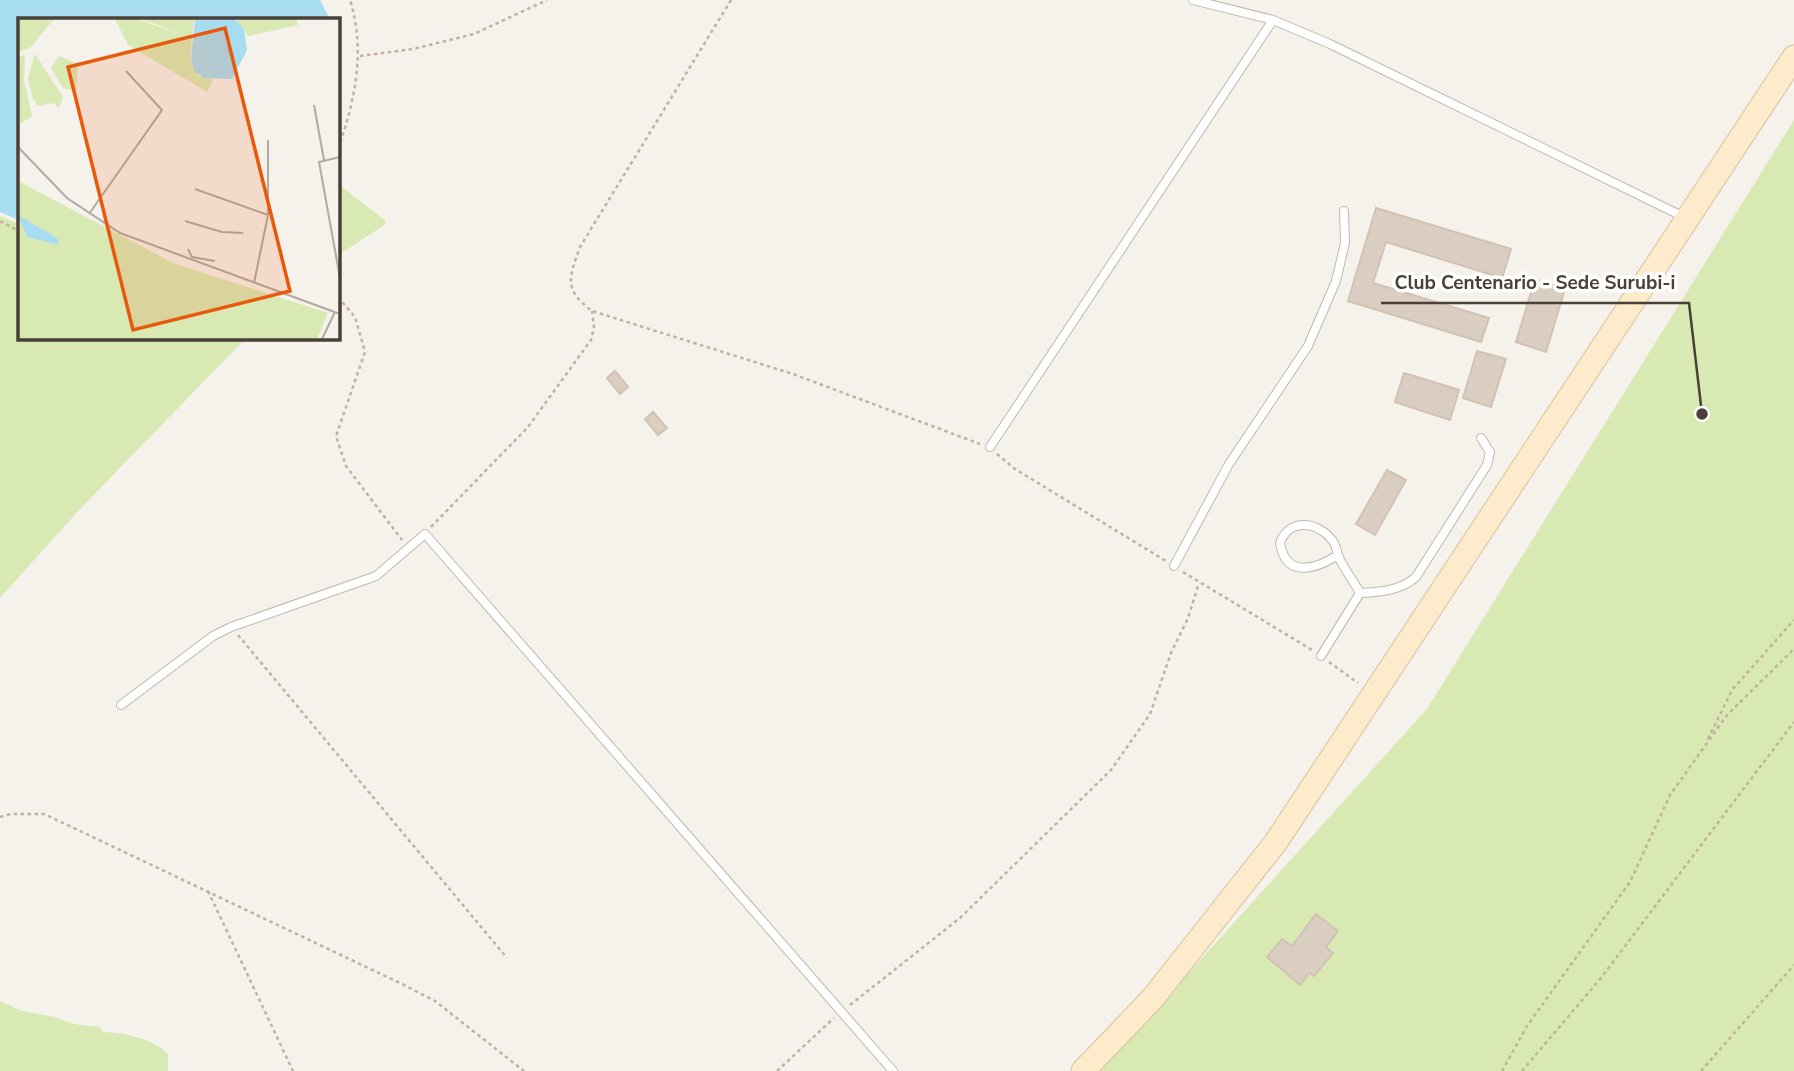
<svg xmlns="http://www.w3.org/2000/svg" width="1794" height="1071" viewBox="0 0 1794 1071" font-family="'Nunito Sans',sans-serif">
  <style>
    .green { fill: #d8e9b4 }
    .water { fill: #a8ddf1 }
    .building { fill: #dacec3; stroke: #d2c2b3; stroke-width: 2 }
    .lines { fill: none; stroke-linecap: round; stroke-linejoin: round }
    .lane-casing { stroke: #c1b7ad; stroke-width: 10 }
    .secondary-casing { stroke: #d8c19d; stroke-width: 25 }
    .path { stroke: #c3b19e; stroke-width: 2.5; stroke-dasharray: 3.5 3.5; stroke-linecap: butt }
    .lane { stroke: #fff; stroke-width: 8 }
    .secondary { stroke: #feebcb; stroke-width: 23 }
    .inset-road { fill: none; stroke: #b1aaa3; stroke-width: 2 }
    .view { fill: #e8590c; fill-opacity: 0.15; stroke: #e8590c; stroke-width: 3.5 }
    .inset-edge { fill: none; stroke: #4a4038; stroke-width: 3.5 }
    .leader { fill: none; stroke: #4a4038; stroke-width: 2.5 }
    .callout-dot { fill: #4a4038; stroke: #fff; stroke-width: 2.5 }
    .callout-label { font-size: 19px; text-anchor: middle; font-weight: bold; fill: #4a4038; stroke: #fff; stroke-width: 7; stroke-linejoin: round; paint-order: stroke }
  </style>
  <rect width="100%" height="100%" fill="#f5f1eb"/>
  <path class="green" d="M 1794,120 L 1794,1071 L 1100,1071 L 1427,709 Z
    M 338,184 L 386,221 L 383,226 L 338,255 Z
    M 0,216 L 19,224 L 19,338 L 246,338 L 80,509 L 0,598 Z
    M 0,1001 L 22,1011 L 55,1017 L 73,1024 L 99,1027 L 103,1032 C 125,1033 152,1038 168,1054 L 168,1071 L 0,1071 Z"/>
  <path class="water" d="M 0,0 L 320,0 L 330,19 L 19,19 L 19,220 L 0,212 Z"/>
  <path class="building" d="M 1376,208 L 1511,249 L 1502,278 L 1386,242 L 1373,283 L 1489,318 L 1481,342 L 1348,301 Z
    M 1535,279 L 1565,289 L 1546,352 L 1516,342 Z
    M 1477,351 L 1506,359 L 1491,407 L 1463,398 Z
    M 615,371 L 628,387 L 620,394 L 607,378 Z
    M 1404,373 L 1459,390 L 1450,420 L 1395,402 Z
    M 653,412 L 667,428 L 658,435 L 645,419 Z
    M 1387,470 L 1406,480 L 1375,535 L 1356,524 Z
    M 1316,914 L 1338,931 L 1326,947 L 1333,953 L 1314,976 L 1309,973 L 1300,985 L 1267,957 L 1282,939 L 1292,946 Z"/>
  <g class="lines">
    <g class="lane-casing">
      <path id="lane" d="M 1193,0 L 1273,20 L 1330,44 L 1684,217
        M 990,447 L 1273,20
        M 1174,566 L 1229,464 L 1308,346 L 1336,281 L 1345,243 L 1344,211
        M 1360,593 C 1380,592 1400,591 1416,577 L 1487,465 L 1490,452 L 1481,438
        M 1321,656 L 1360,593 C 1353,580 1343,568 1338,555 C 1336,549 1336,544 1332,540 C 1317,521 1289,518 1280,543 C 1286,579 1316,569 1338,555
        M 121,705 L 213,636 L 231,627 L 376,576 L 425,534 L 893,1071"/>
    </g>
    <g class="secondary-casing">
      <path id="secondary" d="M 1083,1071 L 1152,999 L 1276,842 L 1794,57"/>
    </g>
    <path class="path" d="M 731,0 L 580,247 C 569,278 563,289 592,311 L 793,374 L 980,444
      M 360,56 L 413,49 L 474,34 L 547,0
      M 338,149 C 355,100 366,51 350,0
      M 0,221 L 19,231
      M 338,297 L 355,317 L 365,352 L 336,436 L 346,466 L 402,540
      M 997,454 L 1015,469 L 1166,561
      M 431,527 L 528,427 L 591,340 L 594,327 L 592,311
      M 1183,572 L 1312,650
      M 238,635 L 507,958
      M 1329,662 L 1358,683
      M 1708,739 L 1732,690 L 1794,620
      M 0,817 L 11,814 L 44,814 L 398,982 L 435,1001 L 524,1071
      M 208,891 L 293,1071
      M 850,1005 L 960,918 L 1111,770 L 1150,714 L 1171,653 L 1188,618 L 1199,583
      M 777,1071 L 834,1018
      M 1502,1071 L 1527,1026 L 1630,882 L 1670,795 L 1727,715 L 1794,649
      M 1522,1071 L 1601,978 L 1794,722
      M 1701,1071 L 1794,965"/>
    <use href="#lane" class="lane"/>
    <use href="#secondary" class="secondary"/>
  </g>
  <g transform="translate(18 18)">
    <rect width="322" height="322" fill="#f5f1eb"/>
    <path d="M 0,1 L 36,1 L 12,30 L 0,34 ZM 97,1 L 120,1 L 169,19 L 125,1 L 176,1 L 172,40 L 180,58 L 195,62 L 189,74 L 110,27 ZM 218,1 L 279,1 L 280,7 L 230,18 ZM 7,36 L 6,63 L 14,98 L 0,107 L 0,40 ZM 17,36 L 45,79 L 41,90 L 36,85 L 20,88 L 15,81 L 10,60 ZM 41,38 L 60,46 L 58,73 L 45,70 L 33,50 ZM 0,163 L 155,245 L 310,295 L 299,321 L 0,321 Z" fill="#d8e9b4"/>
    <path d="M 177,1 L 217,1 L 226,11 L 229,32 L 214,61 L 186,60 L 177,54 L 173,41 ZM 0,197 L 39,220 L 41,227 L 9,219 Z" fill="#a8ddf1"/>
    <path class="inset-road" d="M 296,87 L 306,142M 0,129 L 49,180 L 102,215 L 322,296M 322,139 L 301,144 L 322,260M 177,171 L 250,197M 71,196 L 144,92 L 108,53M 167,203 L 204,214 L 225,215M 170,231 L 174,239 L 197,243M 236,265 L 250,197 L 250,122M 304,321 L 317,294"/>
    <path class="view" d="M 207,10 L 272,273 L 115,312 L 50,49 Z"/>
    <rect width="322" height="322" class="inset-edge"/>
  </g>
  <path class="leader" d="M1702 414L1689 303H1381"/>
  <circle class="callout-dot" cx="1702" cy="414" r="7"/>
  <g class="callout-label">
    <text x="1535" y="289">Club Centenario - Sede Surubi-i</text>
  </g>
</svg>
